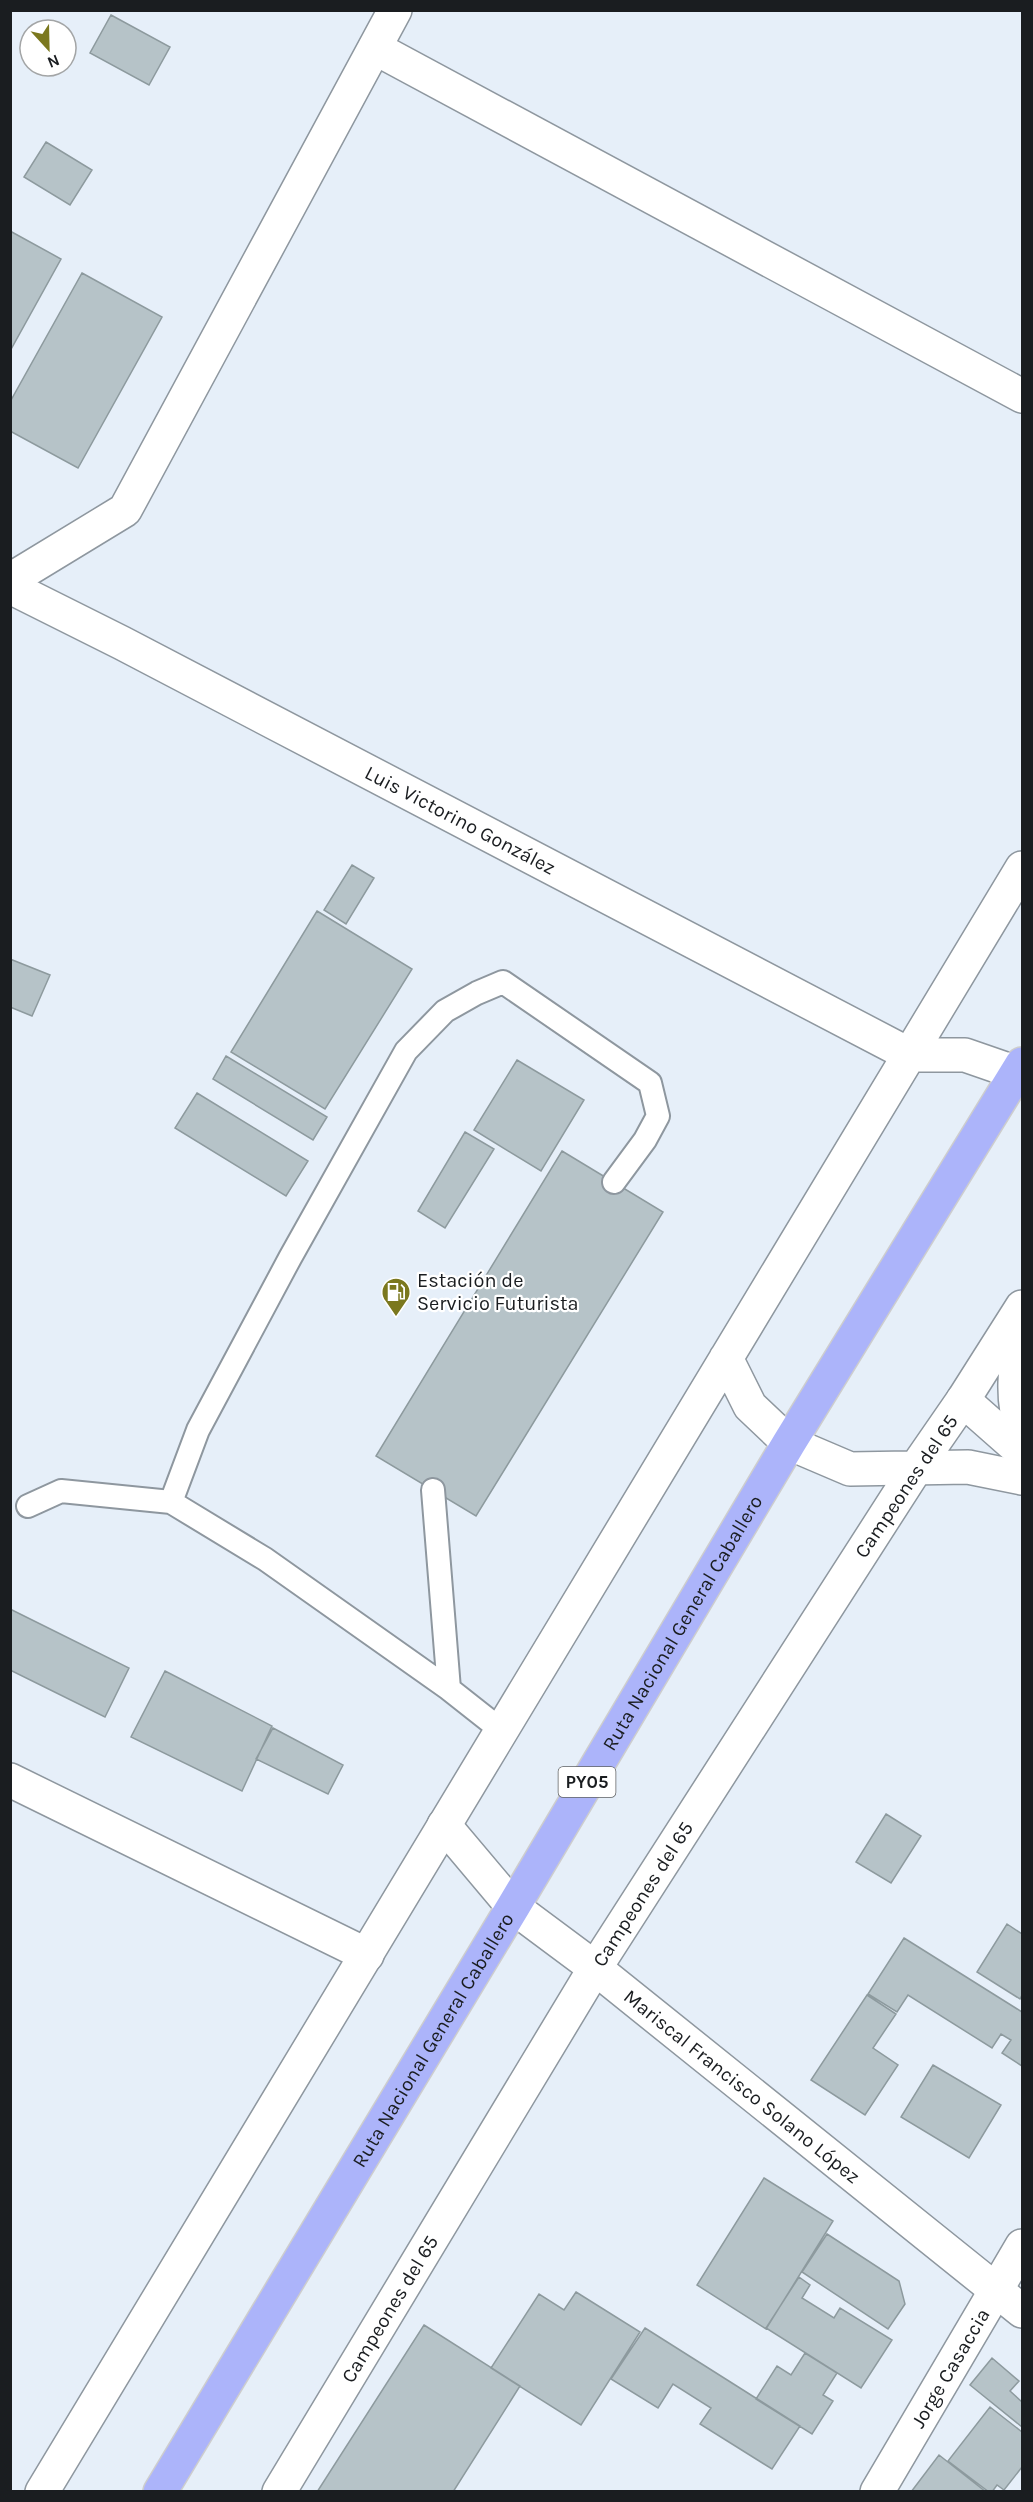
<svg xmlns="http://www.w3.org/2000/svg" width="1033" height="2502" viewBox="0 0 1033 2502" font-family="Karla,sans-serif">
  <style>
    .building { fill: #b6c3c8; stroke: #8d9a9e; stroke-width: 1.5 }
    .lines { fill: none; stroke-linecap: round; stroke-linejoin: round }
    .service-casing { stroke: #8e979f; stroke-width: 26 }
    .minor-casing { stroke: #8e979f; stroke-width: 36 }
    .tertiary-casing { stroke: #8e979f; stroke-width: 36 }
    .trunk-casing { stroke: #cdcdce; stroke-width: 36 }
    .service { stroke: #fff; stroke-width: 22 }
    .minor { stroke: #fff; stroke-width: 33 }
    .tertiary { stroke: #fff; stroke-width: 33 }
    .trunk { stroke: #acb4fa; stroke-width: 33 }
    .labels { text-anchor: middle; stroke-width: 4.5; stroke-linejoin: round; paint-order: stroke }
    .shield { fill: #fff; stroke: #5f6163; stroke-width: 1.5 }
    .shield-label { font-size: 18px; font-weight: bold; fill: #1a1d20 }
    .street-label { font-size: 20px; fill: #1a1d20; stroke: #fff }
    .poi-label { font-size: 20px; fill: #1a1d20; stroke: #fff; text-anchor: start }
  </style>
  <rect width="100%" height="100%" fill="#e6eff9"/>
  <path class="building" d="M 111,15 L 170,47 L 149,85 L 90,53 Z
    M 46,142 L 92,170 L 70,205 L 24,177 Z
    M 10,231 L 61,259 L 10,351 Z
    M 82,273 L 162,317 L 78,468 L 10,431 L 10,402 Z
    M 352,865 L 374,878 L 346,924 L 324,910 Z
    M 317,911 L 412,969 L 325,1109 L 231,1052 Z
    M 10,959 L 50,975 L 32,1016 L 10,1007 Z
    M 226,1056 L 327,1117 L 313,1140 L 213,1079 Z
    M 517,1060 L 584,1100 L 541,1171 L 474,1130 Z
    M 197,1093 L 308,1161 L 286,1196 L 175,1128 Z
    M 465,1132 L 494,1149 L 445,1228 L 418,1211 Z
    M 562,1151 L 663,1212 L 476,1516 L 376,1456 Z
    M 10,1609 L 129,1668 L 105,1717 L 10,1670 Z
    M 165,1671 L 272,1726 L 242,1791 L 131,1737 Z
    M 273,1728 L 343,1765 L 328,1794 L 256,1759 Z
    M 886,1814 L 921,1836 L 891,1883 L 856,1862 Z
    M 1007,1924 L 1022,1934 L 1022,1995 L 1020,1999 L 977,1972 Z
    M 904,1938 L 1022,2012 L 1022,2066 L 1002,2053 L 1011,2040 L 1001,2034 L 992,2048 L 908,1995 L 897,2012 L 868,1994 Z
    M 867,1995 L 896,2014 L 873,2048 L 898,2065 L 865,2115 L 811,2080 Z
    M 933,2065 L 1001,2105 L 969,2158 L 901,2117 Z
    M 764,2178 L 833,2221 L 766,2329 L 697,2285 Z
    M 827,2234 L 899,2281 L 905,2304 L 888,2329 L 802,2272 Z
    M 799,2277 L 810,2285 L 802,2298 L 834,2318 L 840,2308 L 892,2340 L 861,2388 L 766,2328 Z
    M 576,2292 L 640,2332 L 581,2425 L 491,2368 L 539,2294 L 564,2310 Z
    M 424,2325 L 520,2386 L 453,2492 L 317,2492 Z
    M 645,2328 L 800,2426 L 772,2469 L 700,2424 L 711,2408 L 673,2384 L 658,2408 L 611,2379 Z
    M 805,2353 L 837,2373 L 823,2395 L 833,2401 L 812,2434 L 756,2399 L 777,2366 L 791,2375 Z
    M 992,2358 L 1019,2381 L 1010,2391 L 1022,2402 L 1022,2427 L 970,2385 Z
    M 990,2407 L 1022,2432 L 1022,2467 L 1004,2490 L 997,2485 L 992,2492 L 989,2492 L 948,2461 Z
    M 939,2455 L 986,2492 L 911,2492 Z"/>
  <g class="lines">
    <g class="service-casing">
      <path id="service" d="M 433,1490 L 449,1689
        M 171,1502 L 198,1430 L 290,1258 L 406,1051 L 445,1011 L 477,993 L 503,982 L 650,1083 L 658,1116 L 645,1140 L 614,1182
        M 28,1506 L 61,1491 L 171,1502 L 265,1559 L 449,1689 L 501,1730"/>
    </g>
    <g class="minor-casing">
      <g id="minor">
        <path d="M 375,48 L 1022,396"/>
        <path d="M 10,580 L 125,510 L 395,10"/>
        <path id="s1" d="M 10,587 L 122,643 L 910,1055"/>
        <path d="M 963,1400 L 1022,1452"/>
        <path d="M 10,1780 L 367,1955"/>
        <path id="s2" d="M 444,1825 L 513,1907 L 595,1968 L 1022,2311"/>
        <path id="s3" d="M 279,2492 L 595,1968 L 916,1468"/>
        <path id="s4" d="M 877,2492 L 1022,2246"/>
      </g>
    </g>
    <g class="tertiary-casing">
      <path id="tertiary" d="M 910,1055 L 965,1055 L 1017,1073 L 1022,1077
        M 1022,1324 C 1017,1358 1009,1396 1022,1429
        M 726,1358 L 750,1406 L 789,1443 L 850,1469 L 968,1467 L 1022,1478
        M 916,1468 L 963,1400 L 1022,1307
        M 42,2492 L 1022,868"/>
    </g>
    <g class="trunk-casing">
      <g id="trunk">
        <path id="s5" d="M 160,2492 L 513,1907 L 789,1443 L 1022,1064"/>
      </g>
    </g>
    <use href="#service" class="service"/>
    <use href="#minor" class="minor"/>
    <use href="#tertiary" class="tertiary"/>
    <use href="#trunk" class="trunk"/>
  </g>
  <defs>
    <g id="fuel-pin" transform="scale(1.5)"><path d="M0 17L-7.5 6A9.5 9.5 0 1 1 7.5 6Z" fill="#7b781e" stroke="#fff"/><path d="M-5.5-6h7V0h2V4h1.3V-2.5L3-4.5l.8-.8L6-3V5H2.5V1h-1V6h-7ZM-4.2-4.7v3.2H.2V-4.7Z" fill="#fff"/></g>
  </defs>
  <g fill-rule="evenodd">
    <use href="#fuel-pin" x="396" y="1292"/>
  </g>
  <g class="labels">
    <rect class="shield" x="558.5" y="1767" width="57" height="30" rx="4.5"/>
    <g class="shield-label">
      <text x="587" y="1788">PY05</text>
    </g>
    <g class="street-label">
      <text dy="7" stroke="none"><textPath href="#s1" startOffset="507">Luis Victorino González</textPath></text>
      <text transform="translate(906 1486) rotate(-56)" y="7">Campeones del 65</text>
      <text dy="7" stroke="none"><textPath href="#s5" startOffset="1014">Ruta Nacional General Caballero</textPath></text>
      <text dy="7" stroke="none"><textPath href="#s3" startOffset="700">Campeones del 65</textPath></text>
      <text dy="7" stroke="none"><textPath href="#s5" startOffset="528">Ruta Nacional General Caballero</textPath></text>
      <text dy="7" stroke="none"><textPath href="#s2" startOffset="398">Mariscal Francisco Solano López</textPath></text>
      <text dy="7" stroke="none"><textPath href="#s3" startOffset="214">Campeones del 65</textPath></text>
      <text dy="7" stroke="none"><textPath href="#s4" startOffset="144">Jorge Casaccia</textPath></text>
    </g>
    <g class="poi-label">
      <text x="417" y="1287">Estación de<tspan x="417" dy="23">Servicio Futurista</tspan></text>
    </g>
  </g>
  <rect width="1033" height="2502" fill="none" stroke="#1a1d20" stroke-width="24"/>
  <g transform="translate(48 48) rotate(158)"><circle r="28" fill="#ffffff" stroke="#a3a5a6" stroke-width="1.5"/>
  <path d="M0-4.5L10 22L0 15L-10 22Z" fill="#7b781e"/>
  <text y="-9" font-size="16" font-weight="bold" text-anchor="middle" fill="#1a1d20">N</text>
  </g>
</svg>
